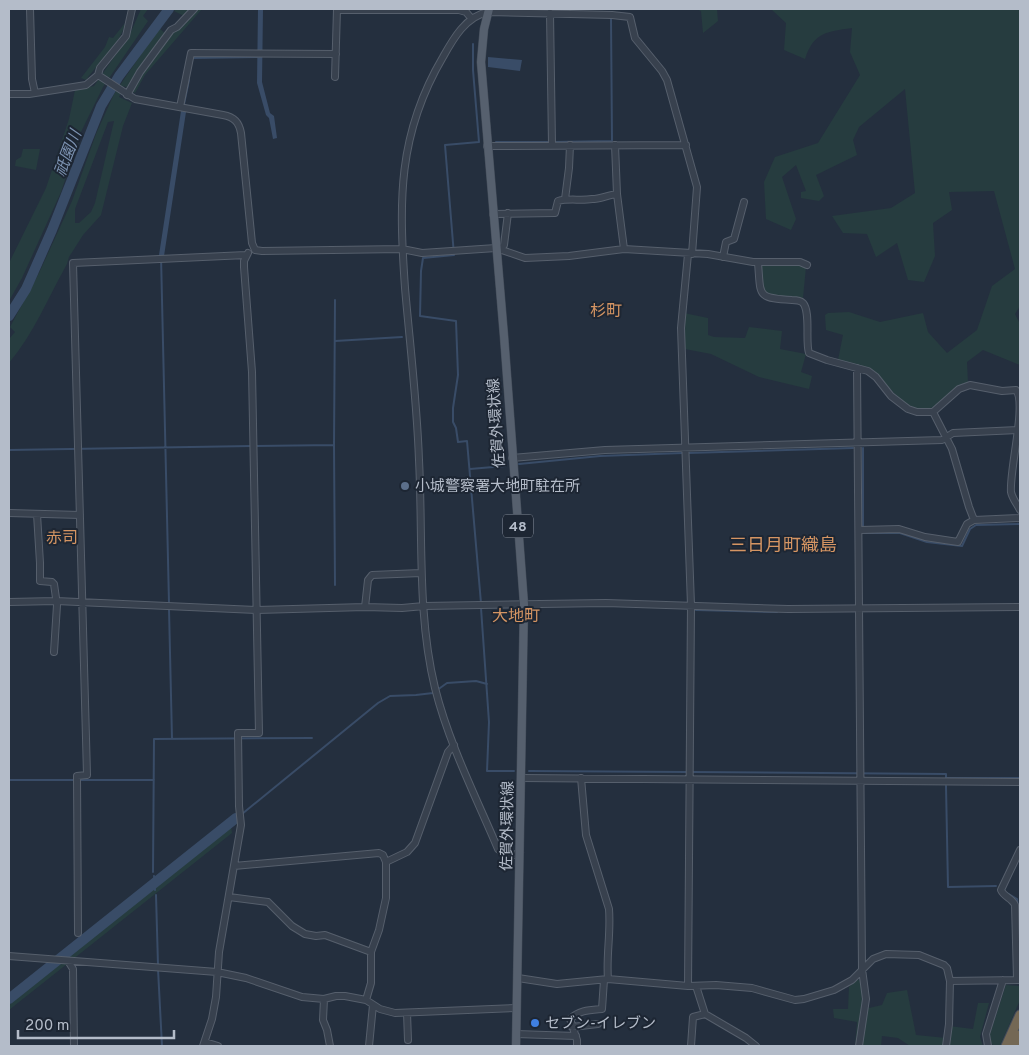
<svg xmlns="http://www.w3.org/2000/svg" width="1029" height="1055" viewBox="0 0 1029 1055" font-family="Overpass,'Noto Sans JP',sans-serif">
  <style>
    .green { fill: #263c3f; fill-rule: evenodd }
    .water { fill: #394c67 }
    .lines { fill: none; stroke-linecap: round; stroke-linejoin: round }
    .stream { stroke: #394c67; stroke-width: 2 }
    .river { stroke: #394c67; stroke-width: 10 }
    .minor-casing { stroke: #565f6c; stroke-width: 8 }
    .major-casing { stroke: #414a57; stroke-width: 9 }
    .highway-casing { stroke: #434c59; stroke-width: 11 }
    .minor { stroke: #38414e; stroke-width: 6 }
    .major { stroke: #56606e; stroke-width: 8 }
    .highway { stroke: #746855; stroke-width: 9 }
    .service-dot { fill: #5c6f8a; stroke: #1d2633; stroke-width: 2 }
    .shop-dot { fill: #3f7fe0; stroke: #1d2633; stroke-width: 2 }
    .labels { text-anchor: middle; stroke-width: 4; stroke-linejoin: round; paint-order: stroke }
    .shield { fill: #1d2633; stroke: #878f9c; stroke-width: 1 }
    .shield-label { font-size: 14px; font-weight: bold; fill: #b4bcc9 }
    .street-label { font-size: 15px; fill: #b4bcc9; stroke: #1d2633 }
    .poi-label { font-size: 15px; fill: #b4bcc9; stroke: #1d2633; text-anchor: start }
    .water-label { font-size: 16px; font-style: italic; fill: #7c92b1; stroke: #1d2633 }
    .neighbourhood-label { font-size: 16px; fill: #d59563; stroke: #1d2633 }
    .quarter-label { font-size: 18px; fill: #d59563; stroke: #1d2633 }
  </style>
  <rect width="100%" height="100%" fill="#242f3e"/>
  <path class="green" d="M 141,9 L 148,9 L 143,16 L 148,21 L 103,87 L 81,132 L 61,192 L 22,278 L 9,301 L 9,263 L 46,188 L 69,119 L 75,90 L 94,86 L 130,34 Z
    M 176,9 L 202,9 L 145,75 L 135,93 L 124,86 L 119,97 L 132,103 L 123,126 L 101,215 L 83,235 L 69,257 L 67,264 C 48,298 34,333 9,363 L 9,339 L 15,332 L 10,327 L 39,273 L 72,201 L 96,134 L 114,94 L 159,28 L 168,36 L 188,18 L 174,11 ZM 114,121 L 95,203 L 91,212 L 79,223 L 75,223 L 75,209 L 108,122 Z
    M 696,9 L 717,9 L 718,21 L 703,33 L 701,11 Z
    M 773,9 L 1020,9 L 1020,306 L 1015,314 L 1020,324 L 1020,365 L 983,350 L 967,362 L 968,383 L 952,390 L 936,407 L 918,410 L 903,403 L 874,371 L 838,360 L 843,335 L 826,330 L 825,315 L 828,313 L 849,312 L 880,322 L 923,313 L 928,332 L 947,353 L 977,330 L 992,286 L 1015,269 L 994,191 L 949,192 L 952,210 L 933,223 L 935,256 L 924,282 L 908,280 L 897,243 L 876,257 L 867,234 L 843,233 L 832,216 L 891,208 L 915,193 L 905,89 L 859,127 L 853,140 L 857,155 L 816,175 L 824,196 L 819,201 L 801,198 L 801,192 L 806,191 L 796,165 L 782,177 L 796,219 L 791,230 L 766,219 L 764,182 L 775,157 L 818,143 L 860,75 L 850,52 L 852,28 C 826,32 814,32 805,59 L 784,50 L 786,23 L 772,10 Z
    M 125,23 C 121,44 99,62 86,80 L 81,78 L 105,47 L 109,37 L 113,38 Z
    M 23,149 L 40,149 L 36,170 L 15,166 L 16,160 L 21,157 Z
    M 798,263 L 806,267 L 803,298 L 770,297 L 763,292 L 760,264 Z
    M 684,313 L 708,318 L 708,335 L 714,337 L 745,338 L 749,327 L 782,331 L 780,349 L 806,354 L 801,372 L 812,376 L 809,389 L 759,377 L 711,354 L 685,349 Z
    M 231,827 L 232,833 L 9,1010 L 9,1005 Z
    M 857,979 L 862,982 L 869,1008 L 882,1005 L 887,993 L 907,990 L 916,1035 L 946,1038 L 949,1026 L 973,1029 L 978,1003 L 989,1003 L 980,1037 L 983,1046 L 910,1046 L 898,1038 L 882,1036 L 881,1046 L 855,1046 L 857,1022 L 834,1018 L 833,1009 L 848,1009 L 849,987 Z
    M 1006,985 L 1020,986 L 1020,1000 L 1000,1046 L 994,1046 L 988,1040 Z"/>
  <path class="water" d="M 258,9 L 263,9 L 262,82 L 270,113 L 274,116 L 277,138 L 273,139 L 269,118 L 266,115 L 257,83 Z
    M 488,57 L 522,60 L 520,71 L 488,67 Z
    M 181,111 L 186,112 L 164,256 L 159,255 Z"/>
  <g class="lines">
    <path class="stream" d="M 473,44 L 473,70 L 479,142 L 445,145 L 454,255 L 423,258 L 421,271 L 420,316 L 456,321 L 458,375 L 453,408 L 453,422 L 456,428 L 458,442 L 467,441 L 481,603
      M 192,58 L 258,57
      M 184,104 L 189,80
      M 496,142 L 550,142
      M 555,142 L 612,141 L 611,19
      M 161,256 L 169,603
      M 335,341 L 402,337
      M 256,446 L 334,445
      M 863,448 L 863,527
      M 9,450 L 251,446
      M 688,453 L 853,448
      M 519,464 L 600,456 L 683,453
      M 470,469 L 505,466
      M 865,533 L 900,533 L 927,542 L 962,546 L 970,529 L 976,525 L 1019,524
      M 335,585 L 334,445 L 335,300
      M 481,608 L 489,722 L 487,771 L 514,771
      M 169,609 L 172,739
      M 696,610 L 777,612
      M 529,771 L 687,772
      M 692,772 L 946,774 L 946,778 L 1020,778
      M 9,780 L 154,780
      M 946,786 L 948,887 L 996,886
      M 242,814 L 378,703 L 390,696 L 416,695 L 433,693 L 447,683 L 476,681 L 487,684
      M 153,872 L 154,739 L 312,738
      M 154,876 L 155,890
      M 1007,893 L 1017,899 L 1018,907
      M 156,895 L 158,965
      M 158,969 L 162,1046"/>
    <path class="river" d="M 9,316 L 26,289 L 52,230 L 101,106 L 119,76 L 169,9
      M 9,999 L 236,818"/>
    <g class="minor-casing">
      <path id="minor" d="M 30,9 L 32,79 L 35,93
        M 132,9 L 126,36 L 100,68 L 98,75 L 135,99 L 223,115 C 234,117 239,122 241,133 L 252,243 L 255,250 L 262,251 L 402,249 L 422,253 L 496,248 L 525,258 L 569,256 L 624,249 L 708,254 L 753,262 L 800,262 L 807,265
        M 337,10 L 459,10 L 466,12 L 471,18
        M 550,13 L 552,145
        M 335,77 L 337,9
        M 9,94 L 29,94 L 86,85 L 98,75
        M 127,95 L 140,72 L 171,30 L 177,27 L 194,9
        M 180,107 L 191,53 L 336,54
        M 615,145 L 617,194 L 624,249
        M 487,146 L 686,145
        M 565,199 L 569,168 L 570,145
        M 493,214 L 555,213 L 558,201 C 569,198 581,201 592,199 C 600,199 608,195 617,194
        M 501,249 L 504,245 L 508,213
        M 723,257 L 726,242 L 734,239 L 744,202
        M 758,263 C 761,296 756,298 792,300 C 796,300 800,300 803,303 C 811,312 805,342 809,353 L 827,360 L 868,371 L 876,377 L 891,396 L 908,409 L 917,412 L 933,412 L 959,389 L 970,385 L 1002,391 L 1016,390 C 1027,403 1009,471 1011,492 C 1012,498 1017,504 1020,510
        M 857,368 L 862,969 L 866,999 L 859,1046
        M 933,412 L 952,449 L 969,507 L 974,520
        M 512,458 L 605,450 L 942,440 L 953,433 L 1018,430
        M 9,513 L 80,515
        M 37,514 L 40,563 L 40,581 L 52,582 L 54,584 L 57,605 L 54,652
        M 860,530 L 899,529 L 925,537 L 958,542 L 967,524 L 974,520 L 1020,518
        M 9,602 L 56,601 L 257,610 L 365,607 L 402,608 L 424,606 L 606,603 L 788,609 L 1020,607
        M 365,607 L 368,580 L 372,575 L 421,573
        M 522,778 L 1020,782
        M 581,778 L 586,835 L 609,909 C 611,933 606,956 608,979
        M 520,852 L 514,855 L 506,855 L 498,849 C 476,797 449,744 435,688 C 417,614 423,536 419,460 C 417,403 410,345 405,288 C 399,202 397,135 443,57 C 453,39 466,16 488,12 L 612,15 L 630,17 L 635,38 L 662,71 L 667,80 L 697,187 L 692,254
        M 234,866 L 379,853 L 383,855 L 386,862
        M 229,897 L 268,902 L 292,926 L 305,934 L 316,936 L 325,935 L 371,952
        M 78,933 L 77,776 L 87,775 L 73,263 L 246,255
        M 9,956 L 217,972 L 246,978 L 302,997 L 324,999 L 336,996 L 345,996 L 366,1000 L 380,1009 L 395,1013 L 517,1008
        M 68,961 L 73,969 L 74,1046
        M 518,978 L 557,984 L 608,979 L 688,986 L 716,985 L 752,988 L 795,1000 L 804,999 L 834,990 L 852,980 L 873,959 L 886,954 L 919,955 L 944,965 L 947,968 L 950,981 L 1020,980
        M 1017,979 L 1015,905 C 1012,898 1004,897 1001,890 L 1020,850
        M 688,986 L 691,605 L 681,328 L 688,254
        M 696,986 L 705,1014 L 746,1038 L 756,1046
        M 324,999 L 323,1020 L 327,1030 L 330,1046
        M 366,1000 L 371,983 L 371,952 L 379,930 L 386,898 L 386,862 L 407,852 L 415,843 L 448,752 L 454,745
        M 407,1013 L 408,1040
        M 572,1027 L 598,1024
        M 516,1034 L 576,1036
        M 205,1042 L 218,1046
        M 203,1046 L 212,1019 L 216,997 L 219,952 L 241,825 L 239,806 L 238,733 L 259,733 L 252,372 L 244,267 L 244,261 L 248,253
        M 369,1046 L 373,1005
        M 577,1046 L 577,1040 L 570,1019 C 579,1010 590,1010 602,1009 L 604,980
        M 691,1046 L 693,1017 L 705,1014
        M 946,1046 L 949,1024 L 950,981
        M 988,1046 L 986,1034 L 1003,980"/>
    </g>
    <g class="major-casing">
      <path id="major" d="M 489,9 L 484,29 L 481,62 L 504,336 L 524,604 L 516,1046"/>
    </g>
    <g class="highway-casing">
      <path id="highway" d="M 1006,1046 L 1020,1015
        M 1015,1046 L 1020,1035"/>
    </g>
    <use href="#minor" class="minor"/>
    <use href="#major" class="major"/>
    <use href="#highway" class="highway"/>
  </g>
  <circle class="service-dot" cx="405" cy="486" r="5"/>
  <circle class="shop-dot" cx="535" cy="1023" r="5"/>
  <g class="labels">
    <rect class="shield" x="503" y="514.5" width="30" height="23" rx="4"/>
    <g class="shield-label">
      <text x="518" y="531">48</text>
    </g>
    <g class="street-label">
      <text transform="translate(496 423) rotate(-94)" y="5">佐賀外環状線</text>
      <text transform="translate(507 826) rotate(-89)" y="5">佐賀外環状線</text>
    </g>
    <g class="poi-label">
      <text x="415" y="491">小城警察署大地町駐在所</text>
      <text x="545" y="1028">セブン-イレブン</text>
    </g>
    <g class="water-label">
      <text transform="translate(67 153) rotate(-69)" y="6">祇園川</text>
    </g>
    <g class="neighbourhood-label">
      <text x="606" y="316">杉町</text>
      <text x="62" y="543">赤司</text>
      <text x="516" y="621">大地町</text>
    </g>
    <g class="quarter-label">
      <text x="783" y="551">三日月町織島</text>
    </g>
  </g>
  <rect width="1029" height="1055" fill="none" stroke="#b4bcc9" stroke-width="20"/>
  <path d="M18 1030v8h156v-8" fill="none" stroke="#b4bcc9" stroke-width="2.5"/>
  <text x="25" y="1030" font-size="15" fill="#b4bcc9" stroke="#1d2633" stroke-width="4" paint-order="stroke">200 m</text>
</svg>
